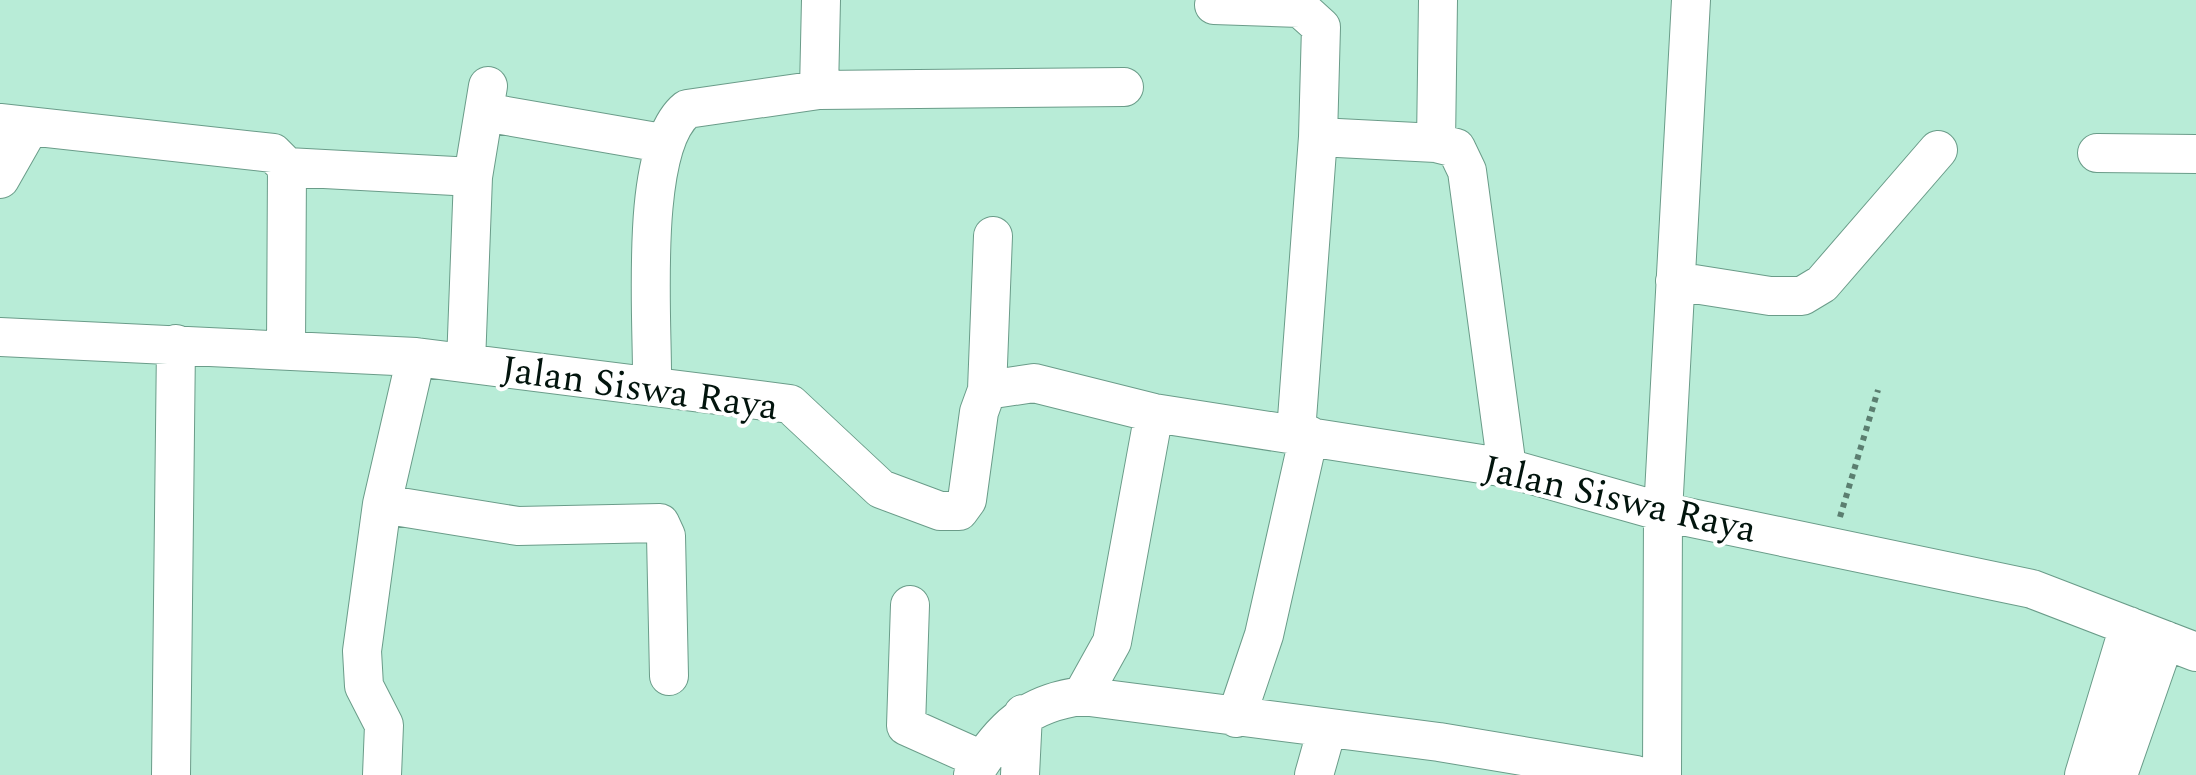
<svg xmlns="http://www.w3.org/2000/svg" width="2196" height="775" viewBox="0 0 2196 775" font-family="Spectral,serif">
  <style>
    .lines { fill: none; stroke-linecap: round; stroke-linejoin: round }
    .street-casing { stroke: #6a9c89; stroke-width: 40 }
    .path { stroke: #5b7e70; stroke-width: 6; stroke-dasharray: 5 5; stroke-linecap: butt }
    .street { stroke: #fff; stroke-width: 38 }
    .labels { text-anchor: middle; stroke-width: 8; stroke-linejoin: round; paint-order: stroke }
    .street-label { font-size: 38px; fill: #02140d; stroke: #fff }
  </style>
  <rect width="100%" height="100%" fill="#b8ecd7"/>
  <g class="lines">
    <g class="street-casing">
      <path id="street" d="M 1214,5 L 1300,8 L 1298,0
        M 819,90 L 821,0
        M 484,112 L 662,143
        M 0,123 L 273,153 L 287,167 L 473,177 L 488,86
        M 1318,137 L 1436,143 L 1456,148 L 1467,171 L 1507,468
        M 1436,143 L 1438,0
        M 2097,153 L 2196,154
        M 0,179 L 29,128
        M 1675,281 L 1770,296 L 1802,296 L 1822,284 L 1938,150
        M 0,337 L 416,357 L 790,404 L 881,489 L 940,511 L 959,511 L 967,500 L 979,412 L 987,390 L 1034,383 L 1154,413 L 1507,468 L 1663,512 L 2032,589 L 2196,652
        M 286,349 L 287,167
        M 416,357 L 382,504 L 518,526 L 660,523 L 666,536 L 669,676
        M 466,363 L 473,177
        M 652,383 C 653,320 638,148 687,109 L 819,90 L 1124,87
        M 987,390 L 993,236
        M 1296,432 L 1318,137 L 1321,27 L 1300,8
        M 910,605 L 906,726 L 982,760
        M 1082,696 L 1112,642 L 1154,413
        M 1236,718 L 1264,635 L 1309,435
        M 171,775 L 176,344
        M 382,775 L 384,725 L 364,686 L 362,651 L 382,504
        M 973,775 C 1001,728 1028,703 1082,696 L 1439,742 L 1636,775
        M 1020,775 L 1023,714
        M 1314,775 L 1327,729
        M 1662,775 L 1663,512 L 1691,0
        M 2084,775 L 2129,626
        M 2118,775 L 2165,640"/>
    </g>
    <path class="path" d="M 1840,517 L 1878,390"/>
    <use href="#street" class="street"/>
  </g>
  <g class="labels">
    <g class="street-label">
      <text transform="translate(640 387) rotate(8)" y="13">Jalan Siswa Raya</text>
      <text transform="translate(1620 498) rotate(13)" y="13">Jalan Siswa Raya</text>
    </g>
  </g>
</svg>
